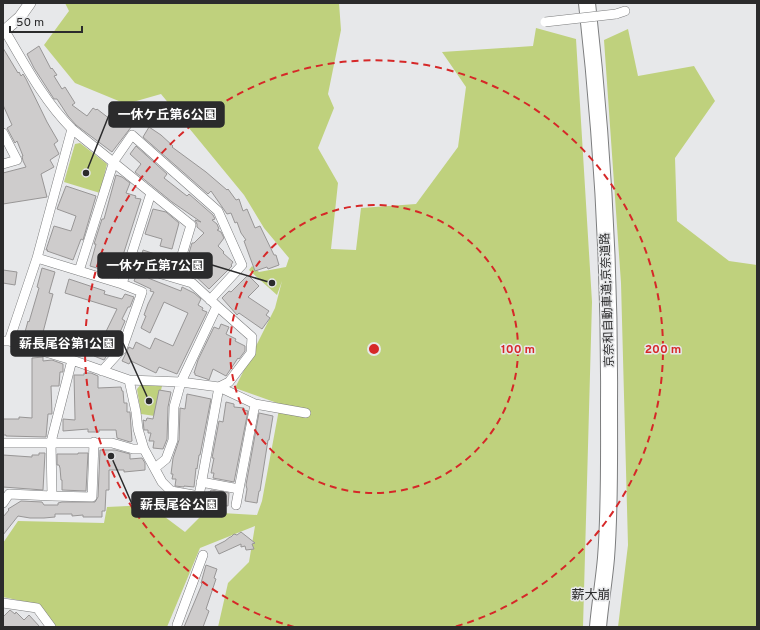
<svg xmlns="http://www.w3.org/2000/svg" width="760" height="630" viewBox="0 0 760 630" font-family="Overpass,'Noto Sans JP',sans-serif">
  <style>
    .green { fill: #bfd17d }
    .building { fill: #cecccc; stroke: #989696 }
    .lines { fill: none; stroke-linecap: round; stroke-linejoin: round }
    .minor-casing { stroke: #7c7d7e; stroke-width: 10 }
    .tertiary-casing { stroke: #7c7d7e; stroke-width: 12 }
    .motorway-casing { stroke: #7c7d7e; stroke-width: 18 }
    .minor { stroke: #fff; stroke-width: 9 }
    .tertiary { stroke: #fff; stroke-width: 11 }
    .motorway { stroke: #fff; stroke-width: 16 }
    .minor-bridge-casing { stroke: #7c7d7e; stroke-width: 10; stroke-linecap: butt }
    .minor-bridge { stroke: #fff; stroke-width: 9 }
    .ring { fill: none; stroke: #d62828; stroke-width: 2; stroke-dasharray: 7 5 }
    .labels { text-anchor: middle; stroke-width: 3; stroke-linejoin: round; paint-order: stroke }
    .street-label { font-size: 12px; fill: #2b2b2c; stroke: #e7e8ea }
    .neighbourhood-label { font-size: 13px; fill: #2b2b2c; stroke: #e7e8ea }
    .centre { fill: #d62828; stroke: #e7e8ea; stroke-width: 2 }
    .ring-label { font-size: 12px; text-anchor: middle; font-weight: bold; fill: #d62828; stroke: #e7e8ea; stroke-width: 3; stroke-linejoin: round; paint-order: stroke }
    .leader { fill: none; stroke: #2b2b2c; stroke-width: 1.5 }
    .callout-dot { fill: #2b2b2c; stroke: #e7e8ea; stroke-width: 1.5 }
    .callout { fill: #2b2b2c; stroke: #2b2b2c; stroke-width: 1.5 }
    .callout-label { font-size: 13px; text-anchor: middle; font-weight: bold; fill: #fff }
  </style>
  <rect width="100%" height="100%" fill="#e7e8ea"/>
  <path class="green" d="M 65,3 L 339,3 L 341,30 L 328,94 L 334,108 L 318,148 L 338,183 L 331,249 L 356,250 L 361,208 L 416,204 L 458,147 L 466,87 L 442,52 L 533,46 L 536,28 L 576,39 L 592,302 L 583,627 L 218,627 L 228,583 L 249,562 L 255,526 L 200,548 L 167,627 L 56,627 L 36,604 L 3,597 L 3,543 L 18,521 L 104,523 L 107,507 L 149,505 L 185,532 L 205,512 L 257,515 L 262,501 L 280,404 L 235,388 L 275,308 L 282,281 L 277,295 L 249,270 L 252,266 L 259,272 L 286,267 L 289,258 L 264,228 L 244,195 L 161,94 L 126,104 L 75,83 L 44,45 L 69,11 Z
    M 628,29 L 638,76 L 694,66 L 715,101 L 675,158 L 677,221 L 729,261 L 757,265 L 757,627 L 618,627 L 628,545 L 621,283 L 604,40 Z
    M 80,143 L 107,164 L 100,193 L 64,182 L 75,144 Z
    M 142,383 L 162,386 L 155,416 L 141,414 L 137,389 Z"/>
  <path class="building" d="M 39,46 L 51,69 L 52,68 L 57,75 L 54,76 L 62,89 L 65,87 L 75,103 L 72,105 L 87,116 L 93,108 L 96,110 L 97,109 L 119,126 L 119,117 L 128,117 L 135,122 L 112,152 L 76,125 L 68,116 L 57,99 L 54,99 L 34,68 L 27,54 Z
    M 3,48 L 18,73 L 19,72 L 21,76 L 23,74 L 26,79 L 47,122 L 58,141 L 54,144 L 59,154 L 50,160 L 54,167 L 41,174 L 47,197 L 3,204 L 3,173 L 26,167 L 23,161 L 22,156 L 23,156 L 17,141 L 15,143 L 7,128 L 12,125 L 3,105 Z
    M 149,127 L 161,135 L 173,146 L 172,147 L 206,172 L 227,190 L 228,189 L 236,200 L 239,199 L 243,211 L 247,209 L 255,228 L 260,226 L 274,255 L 276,255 L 279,265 L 268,269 L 267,267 L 255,271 L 244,241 L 246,240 L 241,233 L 237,222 L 235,223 L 231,213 L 227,214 L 211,191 L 208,194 L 143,137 Z
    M 136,146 L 167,174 L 164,178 L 187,196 L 189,194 L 213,215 L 215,219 L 212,220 L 217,224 L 219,229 L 217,230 L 221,232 L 224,238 L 218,246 L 224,252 L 223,253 L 233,262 L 231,265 L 232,266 L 209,289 L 189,270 L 189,271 L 184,270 L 192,243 L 194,243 L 204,233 L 197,227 L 197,224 L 195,220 L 201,222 L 172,202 L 135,172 L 141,164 L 130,154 Z
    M 116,175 L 122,177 L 130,183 L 126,193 L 136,196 L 135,198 L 141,199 L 117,274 L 90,266 L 96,244 L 94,244 L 102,219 L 104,219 Z
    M 66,186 L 96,196 L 83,240 L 81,239 L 73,260 L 47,251 L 48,250 L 46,250 L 54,226 L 71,231 L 76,216 L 57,209 Z
    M 153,209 L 166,212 L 179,223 L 172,249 L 160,246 L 162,239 L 145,234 Z
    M 143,250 L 155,254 L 152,265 L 136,259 L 138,253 L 142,254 Z
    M 42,268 L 55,272 L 49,293 L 53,294 L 42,336 L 25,332 L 28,321 L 29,322 L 39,288 L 37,287 Z
    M 3,270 L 17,272 L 15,285 L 3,283 Z
    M 137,273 L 149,276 L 148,278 L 158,282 L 181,291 L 182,287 L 194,293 L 201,299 L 198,305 L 203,308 L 202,310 L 207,312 L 177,374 L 159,367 L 156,373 L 131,361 L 129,364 L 122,361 L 129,347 L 133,349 L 136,342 L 150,349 L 155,338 L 173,346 L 188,313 L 164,302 L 150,333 L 141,328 L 146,316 L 144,315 L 148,304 L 154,292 L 150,291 L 151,289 L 134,281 Z
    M 248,275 L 259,286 L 248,297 L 269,311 L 266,315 L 270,318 L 262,329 L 239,313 L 237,315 L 222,298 L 229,291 L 231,292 Z
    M 69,279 L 105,291 L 104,294 L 122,299 L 125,294 L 134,297 L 130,307 L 128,307 L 122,319 L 125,321 L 117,339 L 104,360 L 94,356 L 117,309 L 65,293 Z
    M 221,324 L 229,327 L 226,334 L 236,339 L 235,341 L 245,346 L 245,351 L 239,359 L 238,358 L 226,376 L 213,369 L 209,380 L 207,379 L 195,375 L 195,373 L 194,373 L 198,360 L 214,327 L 219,329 Z
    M 43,357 L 43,361 L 52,360 L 63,364 L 63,372 L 60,372 L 59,386 L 51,386 L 52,414 L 48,414 L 46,437 L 6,436 L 6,435 L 3,435 L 3,419 L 19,419 L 19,417 L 32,418 L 32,358 Z
    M 84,373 L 91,373 L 98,376 L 98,388 L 121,387 L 122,391 L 123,391 L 124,403 L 127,403 L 127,412 L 130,412 L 132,441 L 130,442 L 117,438 L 116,430 L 99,430 L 99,432 L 88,432 L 88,429 L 63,431 L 63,419 L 75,420 L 75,418 L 74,375 L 84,375 Z
    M 159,390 L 171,392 L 168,407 L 167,439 L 163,449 L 153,448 L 154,441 L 149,441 L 151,433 L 148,433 L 148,430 L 144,430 L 143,420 L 146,421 L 147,418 L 153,419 Z
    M 187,394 L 211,399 L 200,455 L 199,455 L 197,469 L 196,468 L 194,487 L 184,486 L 184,487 L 175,486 L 176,479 L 172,479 L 173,474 L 171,474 L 173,458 L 179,440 L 180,408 L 185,409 Z
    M 226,402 L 234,404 L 234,407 L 244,408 L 244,410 L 248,411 L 234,482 L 213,478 L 214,473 L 211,473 L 214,458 L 212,458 L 219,421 L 223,422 Z
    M 259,413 L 273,416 L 269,440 L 268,440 L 260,491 L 259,491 L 257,503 L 245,501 L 247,489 L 246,485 Z
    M 100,450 L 115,450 L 130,454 L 130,459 L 142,458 L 145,463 L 145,470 L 124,472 L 124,470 L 109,470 L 109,490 L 106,490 L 105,511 L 102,511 L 102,517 L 83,517 L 83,515 L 72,516 L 72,514 L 55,514 L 55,517 L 44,518 L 30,518 L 18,516 L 3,535 L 3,517 L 9,510 L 8,509 L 21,501 L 42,502 L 44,505 L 58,505 L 58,503 L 62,502 L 95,502 L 98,497 Z
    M 39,453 L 45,453 L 43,490 L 3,487 L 3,455 L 32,457 L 32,455 L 39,455 Z
    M 78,453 L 88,453 L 86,491 L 62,490 L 62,480 L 61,480 L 60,468 L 59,465 L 57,465 L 57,454 L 78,454 Z
    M 211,490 L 229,493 L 228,506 L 206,503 L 208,492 L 210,492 Z
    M 241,532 L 255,543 L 252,544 L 254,549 L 246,550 L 245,546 L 241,547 L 241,544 L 219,554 L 215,546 L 225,541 L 230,537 L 231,537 L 234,534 L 237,535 Z
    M 206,565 L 217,569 L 214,578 L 216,579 L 206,609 L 209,611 L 203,627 L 184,627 L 202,584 L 201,583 Z
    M 10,610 L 15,614 L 16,612 L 24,620 L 29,615 L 40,627 L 3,627 L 3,617 Z"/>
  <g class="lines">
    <g class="minor-casing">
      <path id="minor" d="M 616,14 L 625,11
        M 5,31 C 25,65 44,101 72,129 L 191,225 L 175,278 L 192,283 L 217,306 L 181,382 L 174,407 L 173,440 L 166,459 L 155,468
        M 3,133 L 17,160 L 3,164
        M 37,258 L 122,284 L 151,193
        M 128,264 L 175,278
        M 79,271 L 114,161 L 132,135 L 218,211 L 242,265 L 210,300
        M 3,341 L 9,341 L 72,360 L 129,380 L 181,382 L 219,387 L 255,404 L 306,413
        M 9,341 L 37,258 L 72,129
        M 102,371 L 122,349 L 142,292 L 122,284
        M 129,380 L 136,412 L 138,429 L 144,449 L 162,482 L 171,491 L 199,496 L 219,387 L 229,382 L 251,353 L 252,337 L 217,306
        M 3,443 L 112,443 L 133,449 L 144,449
        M 201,482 L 239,489
        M 52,496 L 92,497 L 94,442
        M 3,503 L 9,494 L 52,496 L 51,442 L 72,360
        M 236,505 L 255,404
        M 3,603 L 37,608 L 51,627
        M 177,627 L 177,625 L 203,555"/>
    </g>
    <g class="tertiary-casing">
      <path id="tertiary" d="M 3,32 L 20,17 L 30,3"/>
    </g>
    <g class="motorway-casing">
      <path id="motorway" d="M 587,3 C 602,136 610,270 609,404 C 609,456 610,507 606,558 C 604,581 600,604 598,627"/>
    </g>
    <use href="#minor" class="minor"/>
    <use href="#tertiary" class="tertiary"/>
    <use href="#motorway" class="motorway"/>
    <g class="minor-bridge-casing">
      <path id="minor-bridge" d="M 545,22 L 616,14"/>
    </g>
    <use href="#minor-bridge" class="minor-bridge"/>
  </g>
  <g class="ring">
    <circle cx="374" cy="349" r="144"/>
    <path d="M294 627A289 289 0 1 1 454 627"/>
  </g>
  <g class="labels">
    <g class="street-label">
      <text transform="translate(607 300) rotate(-92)" y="4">京奈和自動車道;京奈道路</text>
    </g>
    <g class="neighbourhood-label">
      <text x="591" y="599">薪大崩</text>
    </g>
  </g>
  <circle cx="374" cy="349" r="6" class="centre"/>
  <g class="ring-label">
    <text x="518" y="353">100 m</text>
    <text x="663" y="353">200 m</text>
  </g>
  <path class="leader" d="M86 173L109 115M272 283L212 265M149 401L123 343M111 456L132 504"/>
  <g class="callout-dot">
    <circle cx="86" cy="173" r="4"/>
    <circle cx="272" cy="283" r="4"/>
    <circle cx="149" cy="401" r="4"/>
    <circle cx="111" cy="456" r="4"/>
  </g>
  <g class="callout">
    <rect x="109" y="102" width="115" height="25" rx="4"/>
    <rect x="98" y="253" width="114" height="25" rx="4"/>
    <rect x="11" y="331" width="112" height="25" rx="4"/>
    <rect x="132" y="492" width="94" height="25" rx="4"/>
  </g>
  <g class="callout-label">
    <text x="167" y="119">一休ケ丘第6公園</text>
    <text x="155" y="270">一休ケ丘第7公園</text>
    <text x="67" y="348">薪長尾谷第1公園</text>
    <text x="179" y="509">薪長尾谷公園</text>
  </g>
  <rect width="760" height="630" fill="none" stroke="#2b2b2c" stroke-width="8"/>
  <path d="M10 26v6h72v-6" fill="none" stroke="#2b2b2c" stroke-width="2"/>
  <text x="16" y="26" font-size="12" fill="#2b2b2c" stroke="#e7e8ea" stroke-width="3" paint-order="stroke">50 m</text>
</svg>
